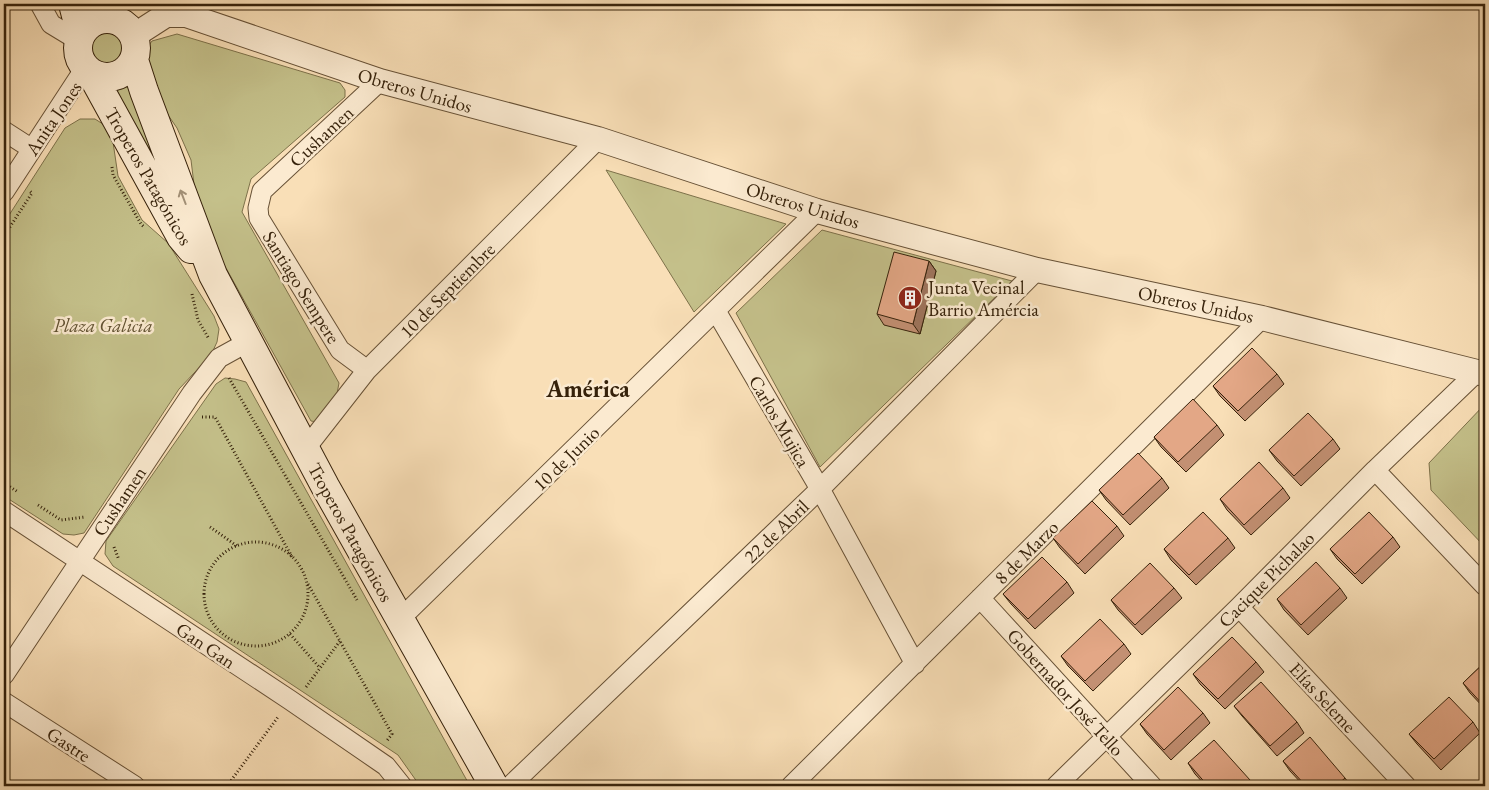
<svg xmlns="http://www.w3.org/2000/svg" width="1489" height="790" viewBox="0 0 1489 790" font-family="'EB Garamond',serif">
  <style>
    .green { fill: #c4c08a; stroke: #7d714a }
    .lines { fill: none; stroke-linecap: round; stroke-linejoin: round }
    .minor-casing { stroke: #675136; stroke-width: 21 }
    .tertiary-casing { stroke: #675136; stroke-width: 26 }
    .secondary-casing { stroke: #36220b; stroke-width: 30 }
    .path { stroke: #36220b; stroke-width: 3; stroke-dasharray: 1 2.5; stroke-linecap: butt }
    .minor { stroke: #fbead0; stroke-width: 19 }
    .tertiary { stroke: #fbead0; stroke-width: 24 }
    .secondary { stroke: #fbead0; stroke-width: 28 }
    .wall { fill: #c39073; stroke: #36220b }
    .shaded-wall { fill: #9f755e; stroke: #36220b }
    .building { fill: #e3a786; stroke: #36220b }
    .oneway { stroke: #a29077 }
    .labels { text-anchor: middle; stroke-width: 5; stroke-linejoin: round; paint-order: stroke }
    .street-label { font-size: 19px; fill: #36220b; stroke: #fbead0 }
    .poi-label { font-size: 19px; fill: #36220b; stroke: #fbead0; text-anchor: start }
    .park-label { font-size: 19px; font-style: italic; fill: #615131; stroke: #fbead0 }
    .district-label { font-size: 24px; font-weight: bold; fill: #36220b; stroke: #fbead0 }
  </style>
  <rect width="100%" height="100%" fill="#f9dfb7"/>
  <filter id="stains"><feTurbulence type="fractalNoise" baseFrequency=".004" numOctaves="4"/><feColorMatrix values="0 0 0 0 .2 0 0 0 0 .09 0 0 0 0 .02 0 0 0 .5 -.17"/></filter>
  <radialGradient id="worn" r=".72"><stop offset=".6" stop-color="#630" stop-opacity="0"/><stop offset="1" stop-color="#630" stop-opacity=".3"/></radialGradient>
  <path class="green" d="M89 48a17 17 0 1 1 34 0a17 17 0 1 1-34 0Z
    M 177,34 L 340,83 L 345,90 L 345,97 L 251,179 L 242,212 L 339,383 L 336,399 L 317,422 L 311,421 L 206,232 L 197,209 L 191,160 L 177,128 L 157,99 L 144,52 L 152,41 Z
    M 130,86 L 172,202 L 113,92 Z
    M 80,119 L 95,119 L 106,126 L 113,142 L 118,176 L 142,220 L 168,243 L 214,316 L 219,329 L 217,342 L 211,355 L 179,389 L 84,533 L 74,535 L 63,534 L 4,496 L 4,223 L 65,128 Z
    M 606,170 L 786,224 L 694,312 Z
    M 822,230 L 1012,281 L 820,467 L 736,313 Z
    M 225,378 L 235,379 L 246,382 L 470,786 L 420,786 L 398,755 L 113,566 L 105,554 L 106,541 L 216,384 Z
    M 1485,404 L 1485,547 L 1431,490 L 1429,463 Z"/>
  <g class="lines">
    <g class="minor-casing">
      <path id="minor" d="M 40,4 L 51,24 L 79,41
        M 4,131 L 32,149
        M 4,192 L 85,68
        M 716,311 L 820,489 L 915,664
        M 367,370 L 340,350 L 259,218 L 258,208 L 262,191 L 380,81
        M 306,448 L 367,370 L 598,139
        M 1375,470 L 1485,586
        M 4,511 L 290,700 L 386,766 L 402,786
        M 980,598 L 1152,786
        M 1239,607 L 1406,786
        M 399,620 L 817,211
        M 4,675 L 192,393 L 219,358 L 248,342
        M 4,702 L 135,786
        M 510,786 L 820,489 L 1037,270
        M 791,786 L 1262,318
        M 1056,786 L 1239,607 L 1375,470 L 1477,372"/>
    </g>
    <g class="tertiary-casing">
      <path id="tertiary" d="M 135,35 L 166,15 L 186,15 L 380,81 L 598,139 L 817,211 L 1037,270 L 1262,318 L 1485,374"/>
    </g>
    <g class="secondary-casing">
      <path id="secondary" d="M 73,4 L 81,35
        M78 48a29 29 0 1 1 58 0a29 29 0 1 1-58 0Z
        M 134,60 L 144,91 L 213,275 L 325,486 L 494,786
        M 91,73 L 181,237 L 191,249"/>
    </g>
    <path class="path" d="M 112,167 L 113,175 L 141,224 L 144,227
      M 4,236 L 32,193 L 30,191
      M 192,294 L 198,320 L 209,339
      M 229,378 L 357,600
      M 202,417 L 215,417 L 292,557
      M 4,483 L 18,492
      M 38,505 L 61,520 L 85,517
      M 210,527 L 237,546
      M204 594a52 52 0 1 1 104 0a52 52 0 1 1-104 0Z
      M 114,547 L 119,560
      M 308,584 L 392,734 L 386,742
      M 290,634 L 320,668
      M 306,687 L 340,641
      M 227,786 L 278,717"/>
    <use href="#minor" class="minor"/>
    <use href="#tertiary" class="tertiary"/>
    <use href="#secondary" class="secondary"/>
  </g>
  <path class="wall" d="M 929,261 L 936,271 L 920,334 L 884,325 L 877,314 Z
    M 1277,374 L 1284,384 L 1245,421 L 1220,396 L 1213,386 Z
    M 1217,425 L 1224,435 L 1186,472 L 1161,447 L 1154,437 Z
    M 1333,439 L 1340,449 L 1301,486 L 1277,461 L 1269,450 Z
    M 1162,478 L 1169,488 L 1130,525 L 1106,500 L 1099,490 Z
    M 1283,488 L 1290,498 L 1251,535 L 1227,510 L 1220,499 Z
    M 1117,526 L 1124,536 L 1085,574 L 1060,548 L 1053,538 Z
    M 1393,537 L 1400,547 L 1362,584 L 1337,559 L 1330,549 Z
    M 1228,538 L 1235,548 L 1196,585 L 1171,560 L 1164,549 Z
    M 1067,582 L 1074,593 L 1035,629 L 1011,604 L 1003,594 Z
    M 1174,588 L 1182,598 L 1142,635 L 1118,610 L 1111,600 Z
    M 1340,588 L 1347,598 L 1308,635 L 1284,610 L 1277,599 Z
    M 1124,644 L 1131,654 L 1093,691 L 1068,666 L 1061,656 Z
    M 1256,662 L 1264,672 L 1225,709 L 1200,684 L 1193,674 Z
    M 1485,662 L 1485,709 L 1470,693 L 1463,683 Z
    M 1234,706 L 1297,722 L 1304,733 L 1277,756 L 1242,716 Z
    M 1203,713 L 1210,723 L 1171,760 L 1147,734 L 1140,724 Z
    M 1473,722 L 1480,733 L 1441,770 L 1417,744 L 1409,734 Z
    M 1283,761 L 1345,778 L 1351,786 L 1304,786 L 1290,771 Z
    M 1188,763 L 1250,780 L 1254,786 L 1206,786 L 1195,774 Z"/>
  <path class="shaded-wall" d="M 929,261 L 936,271 L 920,334 L 913,324 Z"/>
  <path class="building" d="M 894,252 L 929,261 L 913,324 L 877,314 Z
    M 1252,348 L 1277,374 L 1238,411 L 1213,386 Z
    M 1193,399 L 1217,425 L 1178,462 L 1154,437 Z
    M 1308,413 L 1333,439 L 1294,476 L 1269,450 Z
    M 1138,453 L 1162,478 L 1123,515 L 1099,490 Z
    M 1259,462 L 1283,488 L 1244,525 L 1220,499 Z
    M 1092,501 L 1117,526 L 1078,564 L 1053,538 Z
    M 1203,512 L 1228,538 L 1189,575 L 1164,549 Z
    M 1369,512 L 1393,537 L 1355,574 L 1330,549 Z
    M 1042,557 L 1067,582 L 1028,619 L 1003,594 Z
    M 1316,562 L 1340,588 L 1301,625 L 1277,599 Z
    M 1150,563 L 1174,588 L 1135,625 L 1111,600 Z
    M 1100,619 L 1124,644 L 1085,681 L 1061,656 Z
    M 1232,637 L 1256,662 L 1218,699 L 1193,674 Z
    M 1485,662 L 1485,707 L 1463,683 Z
    M 1261,682 L 1297,722 L 1270,746 L 1234,706 Z
    M 1178,687 L 1203,713 L 1164,750 L 1140,724 Z
    M 1449,697 L 1473,722 L 1434,759 L 1409,734 Z
    M 1310,737 L 1345,778 L 1336,786 L 1306,786 L 1283,761 Z
    M 1214,740 L 1250,780 L 1243,786 L 1208,786 L 1188,763 Z
    M 1369,783 L 1372,786 L 1365,786 Z"/>
  <defs><path id="oneway-shaft" d="M-6 0H5M1.5-3L5.5 0L1.5 3" fill="none" stroke-width="1.6" stroke-linecap="round" stroke-linejoin="round" transform="scale(1.25)"/></defs>
  <use class="oneway" href="#oneway-shaft" transform="translate(183 197) rotate(-111)"/>
  <defs>
    <g id="building-disc" transform="scale(1.25)"><circle r="9.5" fill="#8f2418" stroke="#fbead0"/><path d="M-4-6H4V6H1V3H-1V6H-4ZM-2.5-4.3h1.7v1.8h-1.7ZM.8-4.3h1.7v1.8H.8ZM-2.5-1h1.7V.8h-1.7ZM.8-1h1.7V.8H.8Z" fill="#fff"/></g>
  </defs>
  <g fill-rule="evenodd">
    <use href="#building-disc" x="910" y="298"/>
  </g>
  <g class="labels">
    <g class="street-label">
      <text transform="translate(415 90) rotate(16)" y="7">Obreros Unidos</text>
      <text transform="translate(53 118) rotate(-56)" y="7">Anita Jones</text>
      <text transform="translate(321 136) rotate(-43)" y="7">Cushamen</text>
      <text transform="translate(149 176) rotate(60)" y="7">Troperos Patagónicos</text>
      <text transform="translate(803 205) rotate(17)" y="7">Obreros Unidos</text>
      <text transform="translate(302 287) rotate(58)" y="7">Santiago Sempere</text>
      <text transform="translate(447 290) rotate(-45)" y="7">10 de Septiembre</text>
      <text transform="translate(1196 304) rotate(12)" y="7">Obreros Unidos</text>
      <text transform="translate(780 421) rotate(60)" y="7">Carlos Mujica</text>
      <text transform="translate(566 458) rotate(-44)" y="7">10 de Junio</text>
      <text transform="translate(119 501) rotate(-56)" y="7">Cushamen</text>
      <text transform="translate(776 531) rotate(-44)" y="7">22 de Abril</text>
      <text transform="translate(351 532) rotate(61)" y="7">Troperos Patagónicos</text>
      <text transform="translate(1026 552) rotate(-45)" y="7">8 de Marzo</text>
      <text transform="translate(1266 579) rotate(-45)" y="7">Cacique Pichalao</text>
      <text transform="translate(206 645) rotate(34)" y="7">Gan Gan</text>
      <text transform="translate(1066 692) rotate(48)" y="7">Gobernador José Tello</text>
      <text transform="translate(1323 697) rotate(47)" y="7">Elías Seleme</text>
      <text transform="translate(69 744) rotate(33)" y="7">Gastre</text>
    </g>
    <g class="poi-label">
      <text x="928" y="294">Junta Vecinal<tspan x="928" dy="22">Barrio Amércia</tspan></text>
    </g>
    <g class="park-label">
      <text x="103" y="332">Plaza Galicia</text>
    </g>
    <g class="district-label">
      <text x="588" y="397">América</text>
    </g>
  </g>
  <rect width="1489" height="790" fill="none" stroke="#f9dfb7" stroke-width="20"/>
  <rect x="5" y="5" width="1479" height="780" fill="none" stroke="#36220b" stroke-width="2.5"/>
  <rect x="10" y="10" width="1469" height="770" fill="none" stroke="#36220b"/>
  <rect width="100%" height="100%" filter="url(#stains)"/>
  <rect width="100%" height="100%" fill="url(#worn)"/>
</svg>
